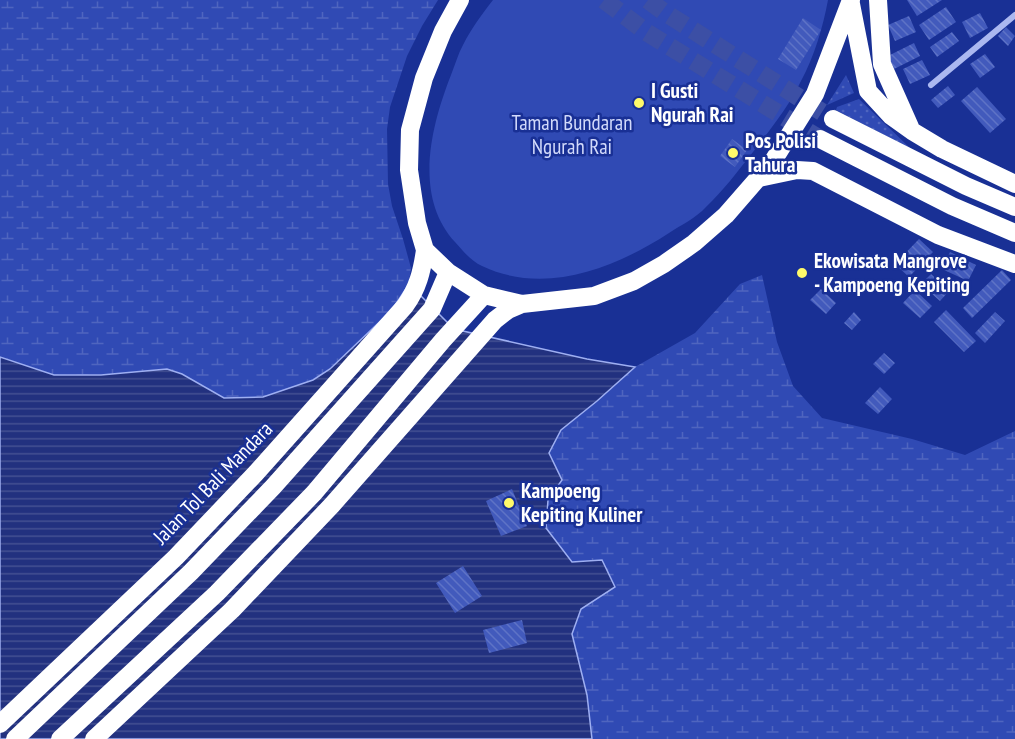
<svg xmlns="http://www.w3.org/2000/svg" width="1015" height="739" viewBox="0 0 1015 739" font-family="'PT Sans Narrow',sans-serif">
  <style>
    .grass { fill: url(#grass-dots) }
    .wetland { fill: url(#wetland-marsh) }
    .park { fill: #304ab4 }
    .water { fill: url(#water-rules); stroke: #9eaff2; stroke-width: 1.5 }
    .building { fill: url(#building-back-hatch) }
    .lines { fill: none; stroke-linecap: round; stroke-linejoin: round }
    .highway-tunnel { stroke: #3c4fa5; stroke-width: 18; stroke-dasharray: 18 9; stroke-linecap: butt }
    .street { stroke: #abb8f0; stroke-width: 6 }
    .highway { stroke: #fff; stroke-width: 18 }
    .poi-dot { fill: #fffa6a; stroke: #193095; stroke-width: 2 }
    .labels { text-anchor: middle; stroke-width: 5; stroke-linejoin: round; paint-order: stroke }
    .poi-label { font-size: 21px; font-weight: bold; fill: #fff; stroke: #193095; text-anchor: start }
    .park-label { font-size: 21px; fill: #d2dafb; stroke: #193095 }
    .street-label { font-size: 21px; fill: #fff; stroke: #193095 }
  </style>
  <defs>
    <pattern id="grass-dots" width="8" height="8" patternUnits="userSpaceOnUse" patternTransform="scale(1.5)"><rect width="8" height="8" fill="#304ab4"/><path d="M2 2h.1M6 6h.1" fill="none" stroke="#4f65bf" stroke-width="1.8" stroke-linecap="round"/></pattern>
    <pattern id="wetland-marsh" width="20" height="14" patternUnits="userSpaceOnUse" patternTransform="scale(1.5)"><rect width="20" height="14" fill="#304ab4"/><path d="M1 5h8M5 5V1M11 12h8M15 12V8" fill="none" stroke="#4f65bf"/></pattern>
    <pattern id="water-rules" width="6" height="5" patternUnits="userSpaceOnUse" patternTransform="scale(1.5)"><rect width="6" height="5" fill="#22317f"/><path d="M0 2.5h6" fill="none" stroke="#435092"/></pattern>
    <pattern id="building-back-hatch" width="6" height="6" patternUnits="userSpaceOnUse" patternTransform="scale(1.5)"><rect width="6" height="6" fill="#425abc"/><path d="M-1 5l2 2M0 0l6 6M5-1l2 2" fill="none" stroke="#5e73c6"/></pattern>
  </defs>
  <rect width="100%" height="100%" fill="#193095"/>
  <path class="grass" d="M 846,75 L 854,93 L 827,105 Z
    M 859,99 L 911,149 L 836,110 L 837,107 Z"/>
  <path class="wetland" d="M 0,0 L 438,0 L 422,26 L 407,56 L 390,107 L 387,129 L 388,184 L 392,206 L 403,239 L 411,268 L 408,289 L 378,325 L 330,369 L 313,380 L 263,397 L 224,398 L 182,374 L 54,375 L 0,357 Z
    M 762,275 L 777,342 L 793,386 L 822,418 L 912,439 L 965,455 L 1015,431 L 1015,739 L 592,739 L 587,695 L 572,634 L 581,609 L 572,562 L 546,528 L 548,500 L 562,480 L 549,453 L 561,430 L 597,401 L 626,374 L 635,367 L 695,333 L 740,284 Z"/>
  <path class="park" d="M 493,0 L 828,0 C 823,27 814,57 801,81 C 789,106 770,130 753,152 C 738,171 723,191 706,207 C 696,218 681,225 669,233 C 615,268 545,296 482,266 C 471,261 462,250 455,242 C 413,196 431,126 451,75 C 455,65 458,54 463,45 C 471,29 482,14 493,0 Z"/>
  <path class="water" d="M 409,284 L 454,329 L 587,359 L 635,367 L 597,401 L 561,430 L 549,453 L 562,480 L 548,500 L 546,528 L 572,562 L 602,560 L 615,587 L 581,609 L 572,634 L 587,695 L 592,739 L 0,739 L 0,357 L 54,375 L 101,375 L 167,369 L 182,374 L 224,398 L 263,397 L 313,380 L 330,369 L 392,310 Z"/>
  <path class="building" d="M 907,0 L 942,0 L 917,16 Z
    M 946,7 L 956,22 L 929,40 L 919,25 Z
    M 980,13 L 988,28 L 970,38 L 962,22 Z
    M 909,16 L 916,32 L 895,41 L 888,25 Z
    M 803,18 L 821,30 L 796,70 L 778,59 Z
    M 1006,27 L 1015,36 L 1008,46 L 998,36 Z
    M 952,32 L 959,41 L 937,57 L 930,47 Z
    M 914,43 L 920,56 L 894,69 L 888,56 Z
    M 985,54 L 995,67 L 980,78 L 970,64 Z
    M 922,60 L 930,75 L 910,84 L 903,69 Z
    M 948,86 L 955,95 L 938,108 L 931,100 Z
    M 977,87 L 1006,119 L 990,133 L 961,101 Z
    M 732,139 L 747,150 L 735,167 L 720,156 Z
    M 919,239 L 933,252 L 909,277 L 895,264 Z
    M 950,252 L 976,265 L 968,281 L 942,269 Z
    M 1002,270 L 1011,280 L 972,318 L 963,308 Z
    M 931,274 L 949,291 L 940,301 L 921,284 Z
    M 821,289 L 836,303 L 826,314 L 810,300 Z
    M 915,290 L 932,306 L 920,318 L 903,303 Z
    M 946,310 L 976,341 L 964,352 L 934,322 Z
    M 854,312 L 861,320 L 852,330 L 844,323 Z
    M 995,312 L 1005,321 L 985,343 L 975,333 Z
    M 884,353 L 895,363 L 884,374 L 873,364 Z
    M 880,387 L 892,399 L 878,414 L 865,403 Z
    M 512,489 L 527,526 L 501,536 L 486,501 Z
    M 463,566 L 482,596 L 455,613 L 436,583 Z
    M 522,620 L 527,643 L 489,653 L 483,630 Z"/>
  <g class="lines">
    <path class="highway-tunnel" d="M 604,0 L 646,32 L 820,139
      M 648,0 L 664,12 L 833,119"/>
    <path class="street" d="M 931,85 L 1015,15"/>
    <path class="highway" d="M 460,0 L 443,31 L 424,78 L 410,130 L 409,170 L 417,223 L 425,250 L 448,272 L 484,295 L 522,304 L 594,296 L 634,281 L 664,264 L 694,243 L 726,215 L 773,161 L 815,94 L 851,0
      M 878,0 L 882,64 L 910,127
      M 851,4 L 868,91 L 891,116 L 912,131 L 942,149 L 1015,184
      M 833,119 L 966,186 L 1015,207
      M 820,139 L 952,206 L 1015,233
      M 759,178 L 797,170 L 813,171 L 938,235 L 1015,264
      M 0,724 L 176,557 L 256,473 L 405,306 C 418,288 422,271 425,250
      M 15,739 L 191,572 L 273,487 L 432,309 L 448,272
      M 60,739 L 217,593 L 314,493 L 443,340 L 484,295
      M 94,739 L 232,610 L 332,505 L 495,320 L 508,310 L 522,304"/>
  </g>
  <g class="poi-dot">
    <circle cx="639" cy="103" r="6"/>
    <circle cx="733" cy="153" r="6"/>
    <circle cx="802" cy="273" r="6"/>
    <circle cx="509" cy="503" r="6"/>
  </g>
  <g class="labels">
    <g class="poi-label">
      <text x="651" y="98">I Gusti<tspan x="651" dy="24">Ngurah Rai</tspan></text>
      <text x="745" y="148">Pos Polisi<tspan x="745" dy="24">Tahura</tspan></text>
      <text x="814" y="268">Ekowisata Mangrove<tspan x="814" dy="24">- Kampoeng Kepiting</tspan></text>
      <text x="521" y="498">Kampoeng<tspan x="521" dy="24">Kepiting Kuliner</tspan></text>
    </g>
    <g class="park-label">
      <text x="572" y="130">Taman Bundaran<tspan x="572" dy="24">Ngurah Rai</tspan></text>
    </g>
    <g class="street-label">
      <text transform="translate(213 483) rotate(-46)" y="7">Jalan Tol Bali Mandara</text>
    </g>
  </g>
</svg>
